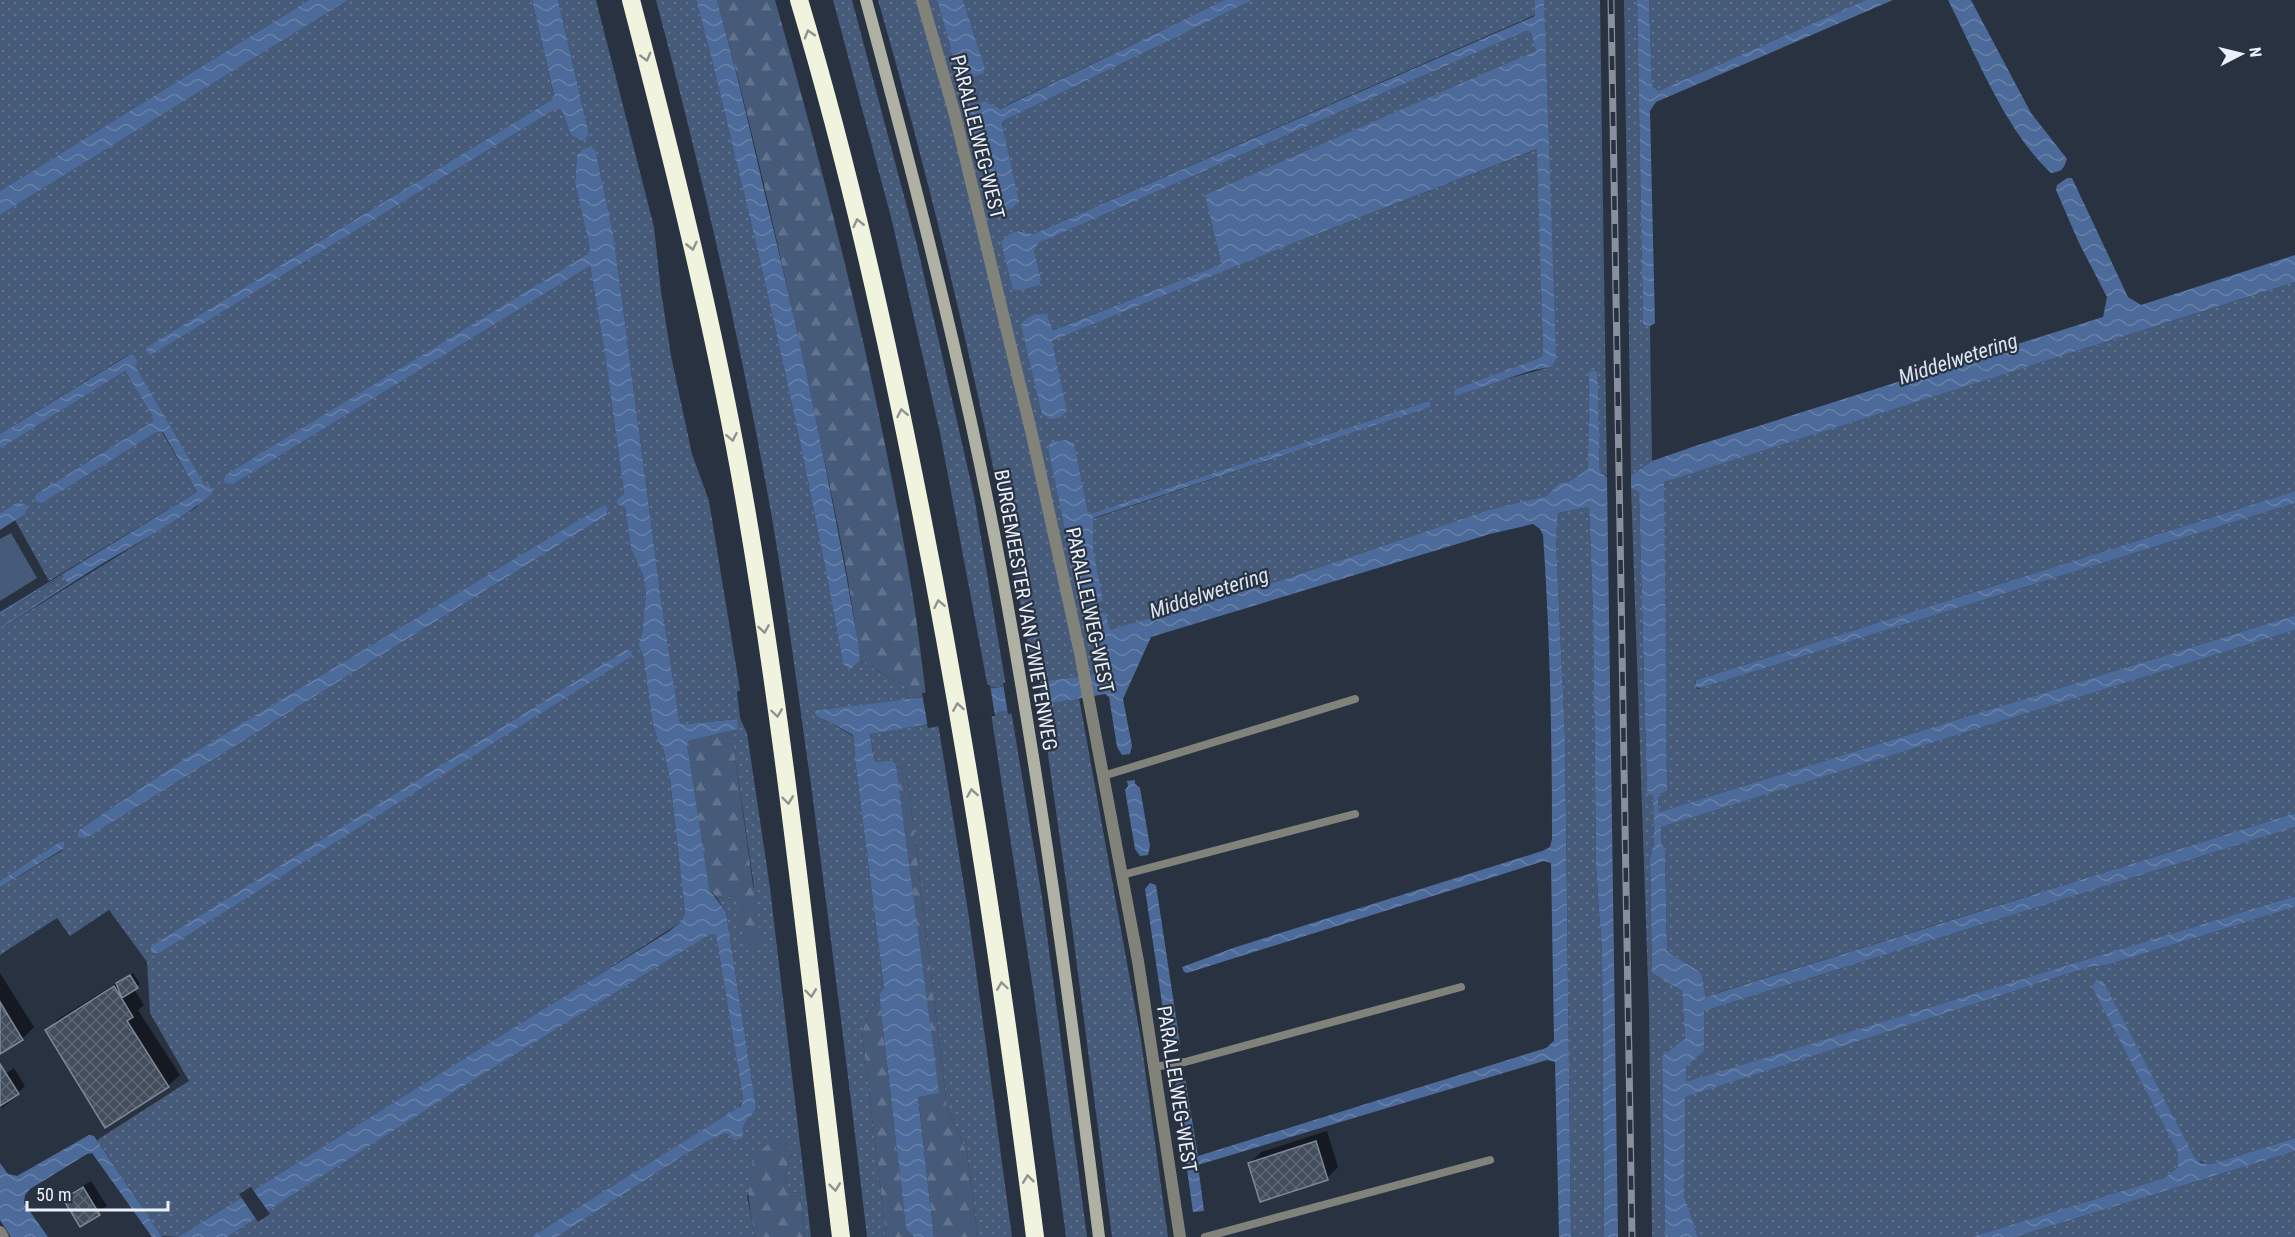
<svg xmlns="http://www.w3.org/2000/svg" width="2295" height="1237" viewBox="0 0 2295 1237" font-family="'Roboto Condensed',sans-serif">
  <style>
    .grass { fill: url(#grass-dots); fill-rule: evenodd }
    .forest { fill: url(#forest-firs) }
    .park { fill: #465a79 }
    .water { fill: url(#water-waves) }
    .pier { fill: #293241 }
    .shadow { fill: #0007 }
    .building { fill: url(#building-cross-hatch); stroke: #7c8797; stroke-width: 1.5 }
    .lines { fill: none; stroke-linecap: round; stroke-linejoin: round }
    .service { stroke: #81837a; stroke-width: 8 }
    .minor { stroke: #81837a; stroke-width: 12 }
    .secondary { stroke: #aeb1a3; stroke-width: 12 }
    .motorway { stroke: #f0f4df; stroke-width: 18 }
    .rail-casing { stroke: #89909d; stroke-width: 7 }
    .rail { stroke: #293241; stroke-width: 4.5; stroke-dasharray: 14; stroke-linecap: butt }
    .oneway { stroke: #8c9390 }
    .labels { text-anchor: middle; stroke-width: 4.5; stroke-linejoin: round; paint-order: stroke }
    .street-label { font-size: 20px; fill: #ebf1fa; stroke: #293241 }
    .water-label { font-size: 21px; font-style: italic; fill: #dbe4f3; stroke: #293241 }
  </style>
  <defs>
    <pattern id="grass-dots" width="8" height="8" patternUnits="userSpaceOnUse" patternTransform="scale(1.5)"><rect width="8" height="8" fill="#465a79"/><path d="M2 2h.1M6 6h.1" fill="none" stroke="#61728d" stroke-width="1.8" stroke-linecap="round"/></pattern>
    <pattern id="forest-firs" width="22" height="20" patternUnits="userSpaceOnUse" patternTransform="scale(1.5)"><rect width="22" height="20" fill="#465a79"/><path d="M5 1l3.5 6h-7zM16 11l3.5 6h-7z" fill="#61728d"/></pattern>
    <pattern id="water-waves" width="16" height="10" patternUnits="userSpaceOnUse" patternTransform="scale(1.5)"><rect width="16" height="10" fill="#4d6b9a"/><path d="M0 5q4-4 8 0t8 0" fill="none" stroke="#6781a9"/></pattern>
    <pattern id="building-cross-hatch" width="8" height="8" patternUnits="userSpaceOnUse" patternTransform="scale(1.5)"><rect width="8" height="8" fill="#434d5c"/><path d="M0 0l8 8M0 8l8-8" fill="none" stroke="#5e6774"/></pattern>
  </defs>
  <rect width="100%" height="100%" fill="#293241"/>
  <path class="grass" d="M 0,0 L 309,0 L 0,191 Z
    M 348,0 L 532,0 L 554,96 L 551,100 L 145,348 L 150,356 L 554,110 L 560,109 L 562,111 L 571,135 L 580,140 L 589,134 L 558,0 L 596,0 L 654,227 L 661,291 L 671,356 L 692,454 L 709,501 L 740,690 L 737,692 L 740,718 L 747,733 L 770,888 L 811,1237 L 805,1237 L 800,1193 L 790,1192 L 785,1175 L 792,1153 L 747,1196 L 755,1237 L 557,1237 L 700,1145 L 723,1134 L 742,1129 C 745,1120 754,1116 756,1107 L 726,912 L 717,898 L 735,896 L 739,911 L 754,887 L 734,749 L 724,732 L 738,729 L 736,719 L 686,724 L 680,723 L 679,719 L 661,599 L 614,239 L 577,155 L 575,183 L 590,249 L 589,254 L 225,475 L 223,481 L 232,485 L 590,266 L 605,355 L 624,493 L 617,500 L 617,503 L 625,507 L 631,549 L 643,575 L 646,592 L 642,634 L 638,645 L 643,654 L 652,720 L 657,739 L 663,748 L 670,779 L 685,913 L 681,922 L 560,1000 L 178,1237 L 161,1236 L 97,1140 L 189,1081 L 150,1013 L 147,962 L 109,910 L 70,936 L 57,918 L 0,955 L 0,886 L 2,886 L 63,850 L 60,843 L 0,881 L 0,629 L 197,507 L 205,487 L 134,366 L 138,361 L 134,355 L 128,355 L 0,434 L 0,215 ZM 608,508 L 607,515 L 85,839 L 77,837 L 79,830 L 190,755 Z
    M 656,0 L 696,0 C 714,65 729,132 745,198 C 782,352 815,508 843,664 L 850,670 L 860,661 L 905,686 L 908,699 L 814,712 L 817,717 L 830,722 L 853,736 L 854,739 L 855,760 L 884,988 L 879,994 L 862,1031 L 886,1237 L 867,1237 C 850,1088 831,940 812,792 C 799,702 788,613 773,524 C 742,347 702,173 656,0 Z
    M 833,0 L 852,0 L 917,245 L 974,496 L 1006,686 L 988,688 L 940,433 L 892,221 Z
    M 878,0 L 937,0 L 958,74 L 985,68 L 963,0 L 1224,0 L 999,109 L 968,112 L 991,208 L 1003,121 L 1253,0 L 1535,0 L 1535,15 L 1033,234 L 1020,231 L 1023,290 L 1040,285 L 1041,279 L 1034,250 L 1039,243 L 1526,31 L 1531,32 L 1537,51 L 1222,257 L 1223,264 L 1052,330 L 1046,314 L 1067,411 L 1052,341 L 1294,243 L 1538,149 L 1543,355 L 1539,358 L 1455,389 L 1453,393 L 1551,367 L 1544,0 L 1600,0 L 1607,476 L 1600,472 C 1598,439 1600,405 1597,372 L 1589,371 L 1588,469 L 1568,482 L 1559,483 L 1546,496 L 1488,510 L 1282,580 L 1109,631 L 1105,612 L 1093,616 L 1100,655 L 1095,675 L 1035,684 C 994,454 943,225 878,0 ZM 1428,401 L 1431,403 L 1429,407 L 1092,519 L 1093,549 L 1074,444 L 1088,512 L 1090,514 Z
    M 1624,0 L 1637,0 L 1643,323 L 1650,326 L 1652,461 L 1631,475 Z
    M 1649,0 L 1866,0 L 1658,91 L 1652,87 Z
    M 2295,282 L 2295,491 L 1696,680 L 1695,683 L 1697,689 L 1701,688 L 2295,503 L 2295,615 L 1659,812 L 1658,795 L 1667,789 L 1663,482 Z
    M 125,371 L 153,417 L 152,422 L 36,494 L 34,500 L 41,504 L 157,432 L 162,432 L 197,492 L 49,581 L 15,520 L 26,512 L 16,503 L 0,513 L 0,449 Z
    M 1631,488 L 1639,491 L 1647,792 L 1653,796 L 1654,843 L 1650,859 L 1652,973 L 1682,991 L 1685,1039 L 1662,1056 L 1665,1237 L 1652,1237 L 1649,1010 Z
    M 1589,507 L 1593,611 L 1596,866 L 1602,954 L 1604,1237 L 1571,1237 L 1565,737 L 1556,541 L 1558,513 Z
    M 63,575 L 68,583 L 0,627 L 0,615 Z
    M 2295,630 L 2295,813 L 1704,997 L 1702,975 L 1699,971 L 1669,953 L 1667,949 L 1665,848 L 1661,843 L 1660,827 Z
    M 1079,698 L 1141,1040 L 1168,1237 L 1112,1237 L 1068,896 L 1041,705 Z
    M 1011,710 L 1042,897 L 1087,1237 L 1066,1237 L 1034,995 L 991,713 Z
    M 938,723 L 968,911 L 1012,1237 L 978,1237 L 967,1153 L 947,1107 L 907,774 L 892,760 L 877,762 L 874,760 L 870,733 Z
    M 2295,827 L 2295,896 L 1686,1083 L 1686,1067 L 1704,1051 L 1704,1011 Z
    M 2295,907 L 2295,1138 L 2211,1164 C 2199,1163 2190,1156 2178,1153 L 2178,1167 L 2164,1178 L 1971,1237 L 1698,1237 L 1684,1196 L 1684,1097 L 2089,967 L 2107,965 Z
    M 711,934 L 716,936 L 743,1098 L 739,1109 L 531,1237 L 227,1237 L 453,1093 Z
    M 2295,1151 L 2295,1237 L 2015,1237 Z"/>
  <path class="forest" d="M 717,0 L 775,0 C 831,196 880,395 913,597 C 918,630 922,663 926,696 L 908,699 L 905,686 L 860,661 C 848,562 825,464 804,366 C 778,244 751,121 717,0 Z
    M 724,732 L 734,749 L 762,950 L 749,947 L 743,939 L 735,896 L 717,898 L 709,889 L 706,879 L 687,744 L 688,741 Z
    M 896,764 L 907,774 L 947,1107 L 967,1153 L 978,1237 L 934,1237 L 918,1096 L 938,1093 Z
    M 879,994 L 906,1229 L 914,1237 L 886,1237 L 862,1031 Z
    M 782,1137 L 792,1153 L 785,1175 L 790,1192 L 800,1193 L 805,1237 L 755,1237 C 748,1199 737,1154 782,1137 Z"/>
  <path class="park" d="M 11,533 L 37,578 L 0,601 L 0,539 Z"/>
  <path class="water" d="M 309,0 L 348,0 L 0,215 L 0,191 Z
    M 532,0 L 558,0 L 589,134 L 585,139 L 580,140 L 571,135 L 562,111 L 560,109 L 554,110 L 150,356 L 145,348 L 551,100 L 554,95 Z
    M 696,0 L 717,0 C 736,68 752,138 768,207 C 803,351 833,496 858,642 L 860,661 L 850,670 L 843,664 C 815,508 782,352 745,198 C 729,132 714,65 696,0 Z
    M 937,0 L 963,0 L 985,68 L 983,74 L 961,79 L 958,74 Z
    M 1224,0 L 1253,0 L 1003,121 L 1002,125 L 1019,202 C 1009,212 1004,212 992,208 L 970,124 L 968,112 L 975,104 L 985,101 L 1000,109 Z
    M 1535,0 L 1544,0 L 1556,359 L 1551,367 L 1533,370 L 1455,396 L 1453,393 L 1455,389 L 1539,358 L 1543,355 L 1537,149 L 1294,243 L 1052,341 L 1067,411 L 1060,418 L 1050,419 L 1042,414 L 1021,325 C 1027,315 1036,314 1046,314 L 1053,330 L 1222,264 L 1205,195 L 1536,51 L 1531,32 L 1526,31 L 1039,243 L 1034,250 L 1041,279 L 1040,285 L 1023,290 L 1013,289 L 1001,242 C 1012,230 1018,230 1033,234 L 1535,16 Z
    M 1637,0 L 1649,0 L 1652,86 L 1658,91 L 1866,0 L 1893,0 L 1656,102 L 1650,111 L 1655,323 L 1650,326 L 1643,324 Z
    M 1948,0 L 1971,0 L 2031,113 L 2067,159 C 2064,169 2061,172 2051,173 C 2005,130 1977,57 1948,0 Z
    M 589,147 L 595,150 L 614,239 L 661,599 L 679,719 L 680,723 L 686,724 L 737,719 L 738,729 L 688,741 L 687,744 L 709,889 L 726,912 L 756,1107 C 753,1119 740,1121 743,1135 L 739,1139 L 733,1140 L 729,1133 L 723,1134 L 700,1145 L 557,1237 L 531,1237 L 741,1106 L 743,1098 L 716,936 L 711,934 L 453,1093 L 227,1237 L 178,1237 L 668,932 L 681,922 L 685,913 L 670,779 L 663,748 L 657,739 L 652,720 L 643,654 L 638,645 L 642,634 L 646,592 L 643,575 L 631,549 L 625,507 L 617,504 L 617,500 L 624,493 L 605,355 L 590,266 L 232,485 L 223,482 L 225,475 L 588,254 L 590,249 L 575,183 L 577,155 L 583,149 Z
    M 2067,178 L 2072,178 L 2128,297 L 2141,305 L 2295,255 L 2295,282 L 1664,482 L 1667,790 L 1658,795 L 1659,812 L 2295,615 L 2295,630 L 1661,827 L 1661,843 L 1665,848 L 1667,949 L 1669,953 L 1699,971 L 1702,975 L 1705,997 L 2295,813 L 2295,827 L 1704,1011 L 1704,1051 L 1686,1067 L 1686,1082 L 2295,896 L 2295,907 L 2107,965 L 2089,967 L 1685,1097 L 1684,1196 L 1698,1237 L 1665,1237 L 1662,1056 L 1685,1039 L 1682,991 L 1652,973 L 1650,859 L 1654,843 L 1653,796 L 1647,793 L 1639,492 L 1631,488 L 1631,475 L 1652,461 L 1695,446 L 2103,317 L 2107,297 L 2079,243 L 2056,190 L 2057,185 Z
    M 129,355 L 134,355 L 138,361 L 135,366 L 205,486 L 209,484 L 213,493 C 180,521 142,540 105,562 C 69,584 35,607 0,629 L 0,627 L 68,583 L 62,575 L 0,615 L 0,612 L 197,492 L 163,432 L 157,432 L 41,504 L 34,500 L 36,494 L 152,422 L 153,417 L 125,371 L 0,449 L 0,434 Z
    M 1589,371 L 1597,371 C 1600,405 1598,438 1600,472 L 1607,477 L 1618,1237 L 1604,1237 L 1602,954 L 1596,866 L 1593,611 L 1589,507 L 1558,513 L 1556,541 L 1565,737 L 1571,1237 L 1559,1237 L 1555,1062 L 1547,1060 L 1198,1165 L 1204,1211 L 1193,1212 L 1175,1085 L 1180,1079 L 1185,1078 L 1198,1156 L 1546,1048 L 1554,1041 L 1551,863 L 1544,861 L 1187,973 L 1184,972 L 1182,967 L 1236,947 L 1542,851 L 1550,847 L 1552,839 C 1552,737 1550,636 1543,535 L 1540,529 L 1533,524 L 1490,534 L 1151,637 L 1123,699 L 1132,746 L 1130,754 L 1122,755 L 1117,747 L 1109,697 L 1105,694 L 870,734 L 874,760 L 877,762 L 892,760 L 896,764 L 939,1093 L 918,1097 L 934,1237 L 914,1237 L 906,1229 L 879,994 L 884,988 L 855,760 L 854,739 L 853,735 L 830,722 L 817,717 L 814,711 L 1094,675 L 1100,655 L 1093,615 L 1105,612 L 1110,630 L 1282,580 L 1488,510 L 1546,496 L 1559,483 L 1568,482 L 1588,469 Z
    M 1428,401 L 1431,403 L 1430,407 L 1093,518 L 1093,549 L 1103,601 L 1088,604 L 1077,588 L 1048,447 L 1050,443 L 1065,440 L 1074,443 L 1088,512 L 1090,514 Z
    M 2295,491 L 2295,503 L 1701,688 L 1695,687 L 1696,680 Z
    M 16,503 L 25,504 L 27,508 L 25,514 L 0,530 L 0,513 Z
    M 604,505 L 608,508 L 607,515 L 85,839 L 77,837 L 79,830 L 190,755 Z
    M 626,650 L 631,651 L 632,656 L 159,953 L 152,953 L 150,947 Z
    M 1135,780 L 1135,784 L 1140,788 L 1150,846 L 1148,855 L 1140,856 L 1135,849 L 1125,790 L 1128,786 L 1127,781 Z
    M 60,842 L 64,845 L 63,849 L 2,886 L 0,886 L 0,881 Z
    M 1150,883 L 1156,885 L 1180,1044 L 1175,1046 L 1168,1044 L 1145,889 Z
    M 2103,981 L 2194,1157 L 2201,1163 L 2211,1164 L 2295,1138 L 2295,1151 L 2015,1237 L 1971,1237 L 2164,1178 L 2178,1167 L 2178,1152 L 2092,987 L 2095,982 Z
    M 89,1135 L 94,1136 L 162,1237 L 152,1237 L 92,1153 L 87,1154 L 30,1189 L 25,1195 L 24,1203 L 48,1237 L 11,1237 L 0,1220 L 0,1163 L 8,1174 L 17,1176 Z"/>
  <path class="pier" d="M 1040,681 L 1044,708 L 1008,714 L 1003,683 Z
    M 990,685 L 995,716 L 928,728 L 922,693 Z
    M 251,1187 L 270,1214 L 258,1222 L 239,1194 Z"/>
  <path class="shadow" d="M 0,973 L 34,1027 L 22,1039 L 0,1053 Z
    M 133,973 L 140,984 L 134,989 L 144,1005 L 138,1010 L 180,1075 L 168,1086 L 105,1126 L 47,1030 L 58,1019 Z
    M 14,1068 L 25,1086 L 19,1092 L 20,1094 L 2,1108 L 0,1105 L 0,1077 Z
    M 1327,1131 L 1338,1167 L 1327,1178 L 1249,1164 L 1261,1152 Z
    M 91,1181 L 107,1206 L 80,1225 L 64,1199 L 72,1192 Z"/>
  <path class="building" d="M 130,975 L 138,988 L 122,998 L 116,983 Z
    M 114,986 L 133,1017 L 127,1021 L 169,1087 L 105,1128 L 45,1030 Z
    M 0,1002 L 23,1040 L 0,1054 Z
    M 0,1064 L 19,1094 L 0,1106 Z
    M 1316,1141 L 1328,1180 L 1260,1202 L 1248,1163 Z
    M 83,1187 L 100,1215 L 80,1227 L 63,1199 Z"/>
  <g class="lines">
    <path class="service" d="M 1103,776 L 1355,699
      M 1122,875 L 1355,814
      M 1154,1067 L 1185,1062 L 1461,987
      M 1205,1237 L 1490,1160"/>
    <path class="minor" d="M 922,0 L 955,115 L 1032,435 L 1080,653 L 1138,961 L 1180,1237
      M 0,1232 L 3,1237"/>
    <path class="secondary" d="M 866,0 C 925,218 980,437 1017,660 C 1050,852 1075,1044 1099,1237"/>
    <path class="motorway" d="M 631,0 C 672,157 711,314 740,474 C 785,726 810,982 841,1237
      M 799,0 C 850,170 888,343 922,517 C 969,756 1005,996 1035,1237"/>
    <g class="rail-casing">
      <path id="rail" d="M 1611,0 L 1632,1237"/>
    </g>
    <use href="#rail" class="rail"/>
  </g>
  <defs><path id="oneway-chevron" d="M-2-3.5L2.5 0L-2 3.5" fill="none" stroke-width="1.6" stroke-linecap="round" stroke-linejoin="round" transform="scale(1.5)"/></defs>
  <g class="oneway">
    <use href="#oneway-chevron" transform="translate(809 34) rotate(-107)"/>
    <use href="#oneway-chevron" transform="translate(646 57) rotate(75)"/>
    <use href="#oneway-chevron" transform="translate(858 223) rotate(-103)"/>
    <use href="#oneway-chevron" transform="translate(692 246) rotate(77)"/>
    <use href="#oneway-chevron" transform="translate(902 413) rotate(-101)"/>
    <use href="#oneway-chevron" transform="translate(732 437) rotate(79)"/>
    <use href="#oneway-chevron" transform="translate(939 604) rotate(-101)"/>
    <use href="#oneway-chevron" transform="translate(764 629) rotate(81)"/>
    <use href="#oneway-chevron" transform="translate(958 707) rotate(-99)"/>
    <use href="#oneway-chevron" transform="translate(777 713) rotate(82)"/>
    <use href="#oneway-chevron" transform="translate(972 793) rotate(-99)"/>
    <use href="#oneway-chevron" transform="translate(788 800) rotate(83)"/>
    <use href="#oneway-chevron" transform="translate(1002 986) rotate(-98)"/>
    <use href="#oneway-chevron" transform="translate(811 993) rotate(83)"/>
    <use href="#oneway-chevron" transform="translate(1028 1179) rotate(-97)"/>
    <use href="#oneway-chevron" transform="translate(835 1187) rotate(83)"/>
  </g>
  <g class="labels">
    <g class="street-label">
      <text transform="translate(978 137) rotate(76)" y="7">PARALLELWEG-WEST</text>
      <text transform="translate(1026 610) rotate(80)" y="7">BURGEMEESTER VAN ZWIETENWEG</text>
      <text transform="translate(1090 610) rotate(78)" y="7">PARALLELWEG-WEST</text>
      <text transform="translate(1177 1089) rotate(81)" y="7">PARALLELWEG-WEST</text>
    </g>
    <g class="water-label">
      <text transform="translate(1958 359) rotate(-18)" y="7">Middelwetering</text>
      <text transform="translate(1209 593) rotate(-18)" y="7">Middelwetering</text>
    </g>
  </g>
  <g transform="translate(2241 54) rotate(83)" stroke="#293241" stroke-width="4.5" paint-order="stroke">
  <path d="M0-4.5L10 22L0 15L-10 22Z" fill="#ebf1fa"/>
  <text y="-9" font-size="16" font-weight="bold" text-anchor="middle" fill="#ebf1fa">N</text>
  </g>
  <path d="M27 1201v9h141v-9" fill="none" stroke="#ebf1fa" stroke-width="3"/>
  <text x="36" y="1201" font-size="18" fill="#ebf1fa" stroke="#293241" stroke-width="4.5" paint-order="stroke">50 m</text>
</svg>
